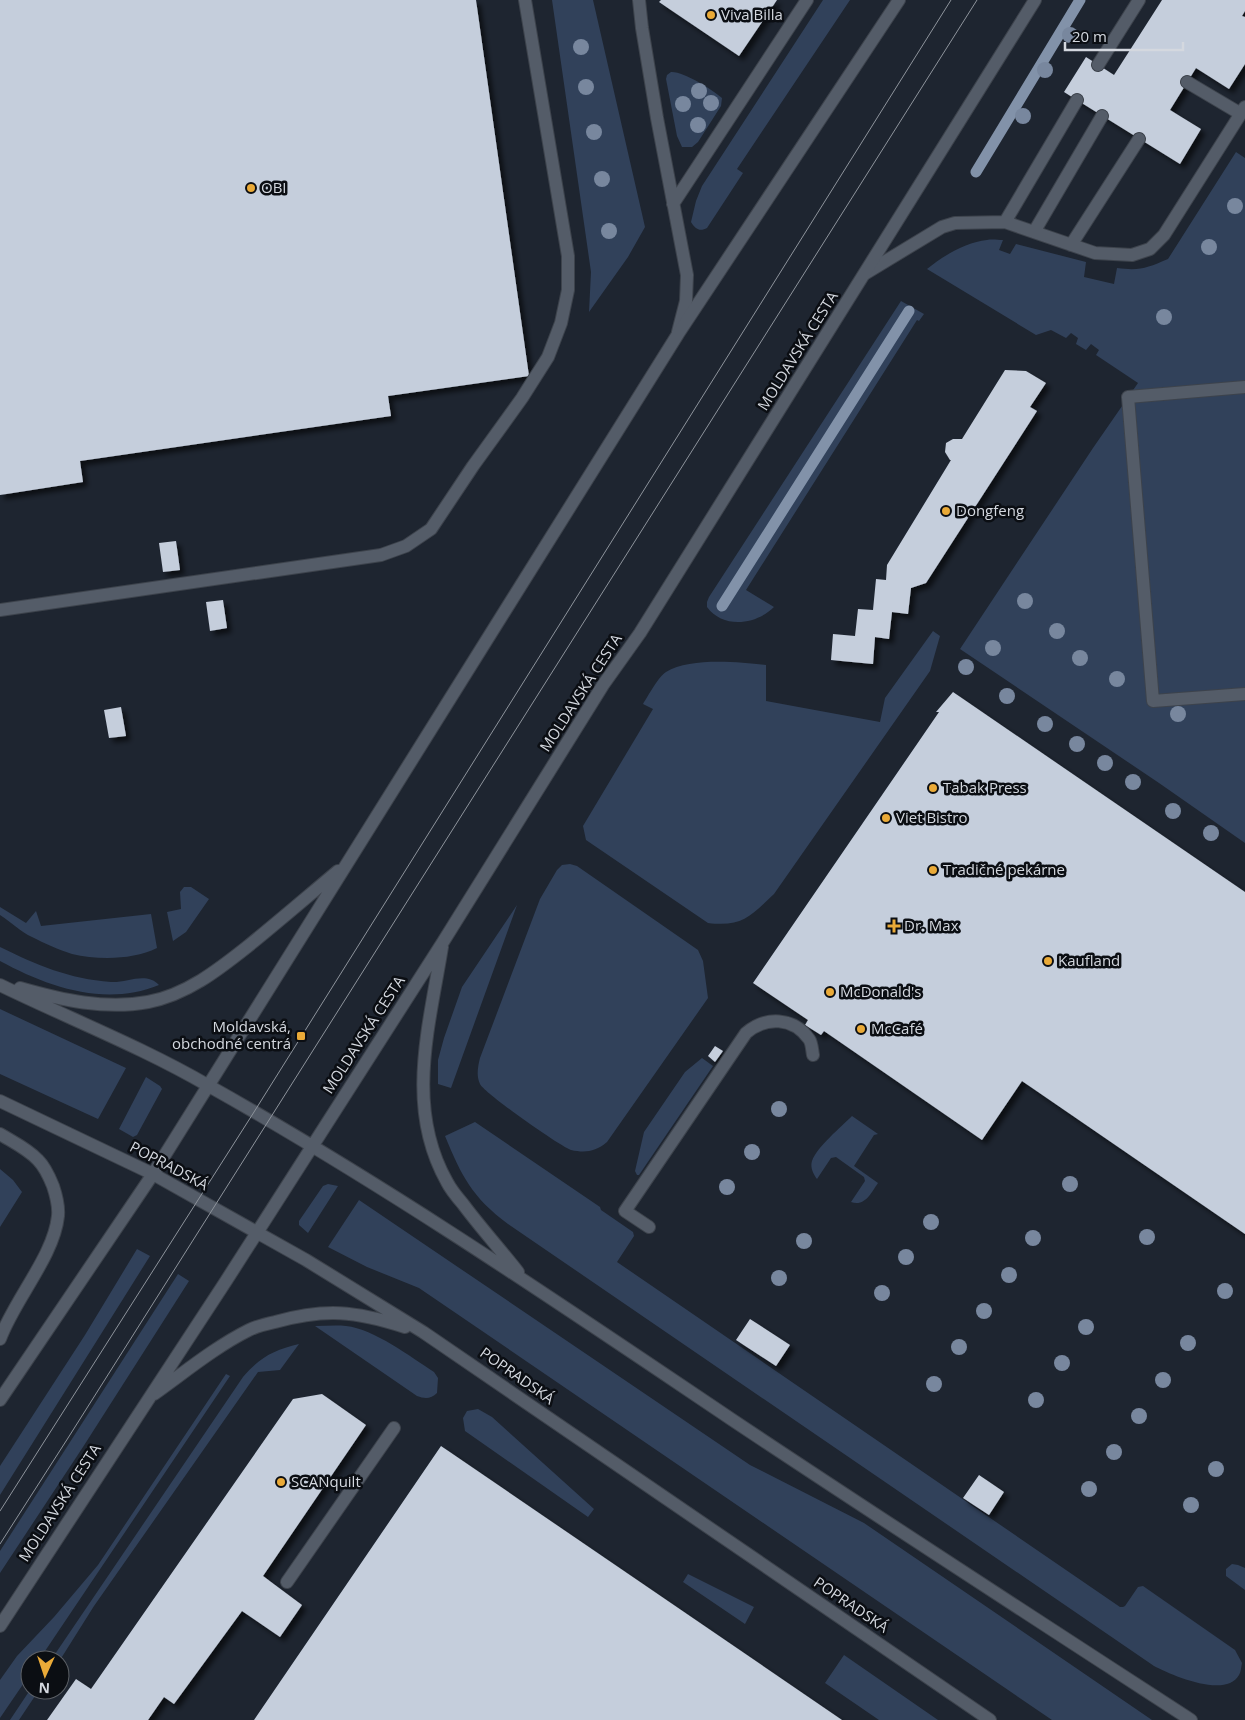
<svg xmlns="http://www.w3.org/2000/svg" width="1245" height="1720" viewBox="0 0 1245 1720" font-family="'Open Sans',sans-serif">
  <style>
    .green { fill: #31415a }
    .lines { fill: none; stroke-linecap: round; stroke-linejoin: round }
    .stream { stroke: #8292a9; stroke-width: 11 }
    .building { fill: #c5cedc; filter: url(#shadow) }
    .service-casing { stroke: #3d434c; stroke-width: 14 }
    .tertiary-casing { stroke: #3d434c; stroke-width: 14 }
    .service { stroke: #545c68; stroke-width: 12 }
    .tertiary { stroke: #545c68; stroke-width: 12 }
    .tram { stroke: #8e949c; stroke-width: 1 }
    .tree { fill: #78879e }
    .poi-dot { fill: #eaaa38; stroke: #0b0e13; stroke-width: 2 }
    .labels { text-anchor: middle; stroke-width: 5; stroke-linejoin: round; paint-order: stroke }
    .poi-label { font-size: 15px; fill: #d4d8df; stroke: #0b0e13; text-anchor: start }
    .street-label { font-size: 15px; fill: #d4d8df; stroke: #0b0e13 }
  </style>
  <defs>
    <filter id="shadow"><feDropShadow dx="4.5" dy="4.5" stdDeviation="2.5" flood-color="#0009"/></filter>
  </defs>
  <rect width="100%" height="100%" fill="#1e2530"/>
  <path class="green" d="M 552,0 L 593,0 L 645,227 L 628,257 L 589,312 L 591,272 Z
    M 823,0 L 850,0 L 737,169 L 743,173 L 707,228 C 700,232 695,229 691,222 L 696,201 L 702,186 Z
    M 671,72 C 683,71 713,90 722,98 L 721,106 L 698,142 L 692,147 L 682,147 L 677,136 L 666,79 L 667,75 Z
    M 1236,152 L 1245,158 L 1245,843 L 1159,783 L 960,649 L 1093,448 L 1138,383 L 1096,355 L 1099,350 L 1091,344 L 1086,350 L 1076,344 L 1078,338 L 1071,333 L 1066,338 L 1051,330 L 1036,335 L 927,269 C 943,256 966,242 987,240 C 992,239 998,240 1003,240 L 999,250 L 1010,254 L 1016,244 L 1086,262 L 1084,277 L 1114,284 L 1117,268 C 1140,271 1147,268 1168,259 Z
    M 901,301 L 924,314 L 919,321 L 917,320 L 746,590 L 774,607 C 756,625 723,629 707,607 L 707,602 L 709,597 Z
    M 933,631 L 940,636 L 930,671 L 774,894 C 750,917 742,927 708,923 L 586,840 L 583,826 L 653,709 L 643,704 C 648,696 659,676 666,672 C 690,657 739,662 766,665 L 766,701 L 880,722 L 885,698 Z
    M 570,864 L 577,866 L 698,950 L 703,961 L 708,998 L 607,1142 C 595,1152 585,1153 571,1150 C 561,1147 484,1093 480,1084 C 476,1076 478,1066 480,1058 L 540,899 L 557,870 L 562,865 Z
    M 184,887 L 191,887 L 209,899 L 186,932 L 173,941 L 167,912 L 181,909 L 180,892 Z
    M 517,905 L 451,1088 L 438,1084 L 438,1060 L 444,1038 L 462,987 Z
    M 0,907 L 26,923 L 36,911 L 41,926 L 151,914 L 157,948 C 133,960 98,960 72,954 C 59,950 44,943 32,937 C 21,932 11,922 0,915 Z
    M 0,947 C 37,965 69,979 111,982 C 127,983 146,971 159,985 C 105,1007 48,987 0,961 Z
    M 0,1009 L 126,1068 L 98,1119 L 0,1074 Z
    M 702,1058 L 713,1066 L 639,1175 L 637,1175 L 635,1171 L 644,1132 L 685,1072 Z
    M 146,1077 L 160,1086 L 162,1089 L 137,1135 L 133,1137 L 119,1129 Z
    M 852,1116 L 878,1134 L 874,1135 L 854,1166 L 878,1183 C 871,1193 865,1207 851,1202 L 865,1181 L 864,1177 L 836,1157 L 831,1158 L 817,1179 C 813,1174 810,1167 812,1161 C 817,1147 841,1127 852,1116 Z
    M 475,1122 L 600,1207 L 601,1210 L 633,1232 L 634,1236 L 617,1262 L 1120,1607 L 1123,1607 L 1125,1606 L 1138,1587 L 1143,1586 L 1235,1650 L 1242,1663 C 1241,1667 1241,1672 1239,1675 C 1226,1699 1171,1675 1154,1666 L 508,1224 C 472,1197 462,1177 445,1136 Z
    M 0,1169 L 13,1180 L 22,1192 L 0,1227 Z
    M 328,1184 L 338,1186 L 308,1233 L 299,1225 L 299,1221 L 323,1186 Z
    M 359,1200 L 750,1465 L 864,1523 L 1152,1720 L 1052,1720 L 419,1288 L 367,1267 L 328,1247 Z
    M 137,1249 L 150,1256 L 0,1495 L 0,1466 L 85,1335 Z
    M 178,1274 L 189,1281 L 83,1447 L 0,1573 L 0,1551 Z
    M 315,1326 C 325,1326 336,1325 346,1326 C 374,1329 411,1357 434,1372 L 438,1378 L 437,1393 C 431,1399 425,1399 417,1396 Z
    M 299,1344 L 280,1370 L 258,1372 L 94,1606 L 60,1660 L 51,1660 L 243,1377 C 260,1357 274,1350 299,1344 Z
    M 226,1374 L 230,1376 L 39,1660 L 30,1660 L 30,1674 L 0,1718 L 0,1680 L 17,1656 L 54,1617 L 98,1565 Z
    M 478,1409 L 492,1417 L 594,1509 L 588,1517 L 465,1431 L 463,1418 L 467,1411 Z
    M 1232,1564 L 1238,1565 L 1245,1568 L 1245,1590 L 1226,1576 L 1226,1569 Z
    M 688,1574 L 754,1607 L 745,1624 L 683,1582 Z
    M 844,1655 L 938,1720 L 879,1720 L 825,1683 Z
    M 30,1690 L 39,1690 L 19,1720 L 10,1720 Z"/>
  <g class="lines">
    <path class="stream" d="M 976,172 L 1080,0
      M 722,606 L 909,311"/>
  </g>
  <path class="building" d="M 0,0 L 476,0 L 529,376 L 388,396 L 391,416 L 80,461 L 83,482 L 0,495 Z
    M 661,0 L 777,0 L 739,56 L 659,2 Z
    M 1162,0 L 1245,0 L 1245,11 L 1242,16 L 1245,17 L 1245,64 L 1229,89 L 1196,68 L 1170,110 L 1201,129 L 1180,164 L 1064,92 L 1086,57 L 1114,75 Z
    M 1005,370 L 1026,371 L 1046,383 L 1030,407 L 1037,411 L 926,583 L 911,588 L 908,614 L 892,612 L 889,639 L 875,637 L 873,664 L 831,660 L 833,634 L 855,636 L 858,609 L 873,610 L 876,579 L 886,580 L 887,565 L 951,460 L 950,460 L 945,452 L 946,443 L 953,439 L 962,439 Z
    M 176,541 L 180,570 L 163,572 L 159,543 Z
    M 223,600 L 227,628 L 210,631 L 206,602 Z
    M 953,692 L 1245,892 L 1245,1234 L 1022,1081 L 982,1140 L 824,1031 L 821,1035 L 805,1025 L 808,1020 L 753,983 L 939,712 L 936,712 Z
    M 121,707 L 126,736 L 109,738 L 104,710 Z
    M 715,1046 L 723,1051 L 715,1062 L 708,1056 Z
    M 750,1319 L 790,1345 L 776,1366 L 736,1340 Z
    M 322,1394 L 366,1425 L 263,1576 L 302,1605 L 280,1637 L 242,1611 L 174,1704 L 164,1697 L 148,1720 L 47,1720 L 76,1679 L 91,1689 L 293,1399 Z
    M 441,1446 L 842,1720 L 254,1720 Z
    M 979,1475 L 1004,1492 L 989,1515 L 963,1498 Z"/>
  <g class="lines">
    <g class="service-casing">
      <path id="service" d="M 639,0 L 642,28 L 657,118 L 687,275 L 686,301 L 678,332
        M 1098,65 L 1139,0
        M 1187,82 L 1241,114
        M 673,204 L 807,0
        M 1005,222 L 1077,100
        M 1034,232 L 1102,116
        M 1071,245 L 1139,139
        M 866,273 L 942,227 L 955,223 L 1005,222 L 1095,253 L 1132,255 L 1150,249 L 1164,235 L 1245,107
        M 1245,387 L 1128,397 L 1153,701 L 1245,694
        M 0,610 L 381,555 L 406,546 L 431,529 L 473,466 L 522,398 L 548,357 L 561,323 L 568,290 L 568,256 L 525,0
        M 649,1227 L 625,1211 L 746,1033 C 766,1016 793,1017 809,1039 C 812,1043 812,1050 813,1055
        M 287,1582 L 394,1428"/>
    </g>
    <g class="tertiary-casing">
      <path id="tertiary" d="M 442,947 C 429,1027 405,1108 447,1182 C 451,1190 457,1197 463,1204 C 480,1227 500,1249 518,1272
        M 0,985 C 70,1019 142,1047 209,1086 C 389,1187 560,1304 731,1419 C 884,1521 1037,1620 1191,1720
        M 20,988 C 62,1000 105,1010 148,1002 C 186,995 218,970 247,947 C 278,922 308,896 338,871
        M 0,1101 L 153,1174 L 306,1260 L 423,1332 L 990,1720
        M 0,1134 C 13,1142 28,1149 38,1160 C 45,1167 49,1176 53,1186 C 56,1195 59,1206 58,1216 C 54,1256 14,1300 0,1339
        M 154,1394 C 185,1372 215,1347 249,1330 C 257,1326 266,1324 275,1322 C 326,1308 355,1311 405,1327
        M 0,1400 L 153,1174 L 678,334 L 899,0
        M 0,1626 L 226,1281 L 443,942 L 603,685 L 640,633 L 1035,0"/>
    </g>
    <use href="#service" class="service"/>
    <use href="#tertiary" class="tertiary"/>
    <path class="tram" d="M 0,1511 L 254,1112 L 951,0
      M 0,1544 L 68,1438 L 977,0"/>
  </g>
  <g class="tree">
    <circle cx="1070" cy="35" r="8"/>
    <circle cx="581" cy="47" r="8"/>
    <circle cx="1045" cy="70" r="8"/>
    <circle cx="586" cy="87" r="8"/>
    <circle cx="699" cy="91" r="8"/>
    <circle cx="711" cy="103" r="8"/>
    <circle cx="683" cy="104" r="8"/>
    <circle cx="1023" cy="116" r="8"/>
    <circle cx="698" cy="125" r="8"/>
    <circle cx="594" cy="132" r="8"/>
    <circle cx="602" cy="179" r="8"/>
    <circle cx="1235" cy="206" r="8"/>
    <circle cx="609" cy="231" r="8"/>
    <circle cx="1209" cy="247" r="8"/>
    <circle cx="1164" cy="317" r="8"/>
    <circle cx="1025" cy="601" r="8"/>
    <circle cx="1057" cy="631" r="8"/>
    <circle cx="993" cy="648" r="8"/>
    <circle cx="1080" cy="658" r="8"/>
    <circle cx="966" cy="667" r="8"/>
    <circle cx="1117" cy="679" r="8"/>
    <circle cx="1007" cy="696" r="8"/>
    <circle cx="1178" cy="714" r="8"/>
    <circle cx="1045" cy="724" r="8"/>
    <circle cx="1077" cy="744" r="8"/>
    <circle cx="1105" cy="763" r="8"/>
    <circle cx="1133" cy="782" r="8"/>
    <circle cx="1173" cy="811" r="8"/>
    <circle cx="1211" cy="833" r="8"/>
    <circle cx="779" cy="1109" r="8"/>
    <circle cx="752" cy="1152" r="8"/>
    <circle cx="1070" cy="1184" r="8"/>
    <circle cx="727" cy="1187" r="8"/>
    <circle cx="931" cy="1222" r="8"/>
    <circle cx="1147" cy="1237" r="8"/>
    <circle cx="1033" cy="1238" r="8"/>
    <circle cx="804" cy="1241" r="8"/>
    <circle cx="906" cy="1257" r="8"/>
    <circle cx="1009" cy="1275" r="8"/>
    <circle cx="779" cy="1278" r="8"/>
    <circle cx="1225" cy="1291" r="8"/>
    <circle cx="882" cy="1293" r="8"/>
    <circle cx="984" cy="1311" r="8"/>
    <circle cx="1086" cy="1327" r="8"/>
    <circle cx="1188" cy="1343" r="8"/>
    <circle cx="959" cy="1347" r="8"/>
    <circle cx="1062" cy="1363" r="8"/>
    <circle cx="1163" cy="1380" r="8"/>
    <circle cx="934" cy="1384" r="8"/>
    <circle cx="1036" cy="1400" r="8"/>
    <circle cx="1139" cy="1416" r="8"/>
    <circle cx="1114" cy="1452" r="8"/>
    <circle cx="1216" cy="1469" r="8"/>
    <circle cx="1089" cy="1489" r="8"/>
    <circle cx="1191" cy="1505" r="8"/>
  </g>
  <g class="poi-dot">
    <circle cx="711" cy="15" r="5"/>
    <circle cx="251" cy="188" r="5"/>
    <circle cx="946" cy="511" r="5"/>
    <circle cx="933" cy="788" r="5"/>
    <circle cx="886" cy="818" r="5"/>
    <circle cx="933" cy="870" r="5"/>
    <path d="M891.5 918.5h5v5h5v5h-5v5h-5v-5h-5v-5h5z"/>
    <circle cx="1048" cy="961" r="5"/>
    <circle cx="830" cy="992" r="5"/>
    <circle cx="861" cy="1029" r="5"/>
    <rect x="296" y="1031" width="10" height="10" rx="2.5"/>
    <circle cx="281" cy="1482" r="5"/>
  </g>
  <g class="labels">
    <g class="poi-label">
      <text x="721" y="20">Viva Billa</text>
      <text x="261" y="193">OBI</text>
      <text x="956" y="516">Dongfeng</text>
      <text x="943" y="793">Tabak Press</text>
      <text x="896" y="823">Viet Bistro</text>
      <text x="943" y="875">Tradičné pekárne</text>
      <text x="904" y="931">Dr. Max</text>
      <text x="1058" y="966">Kaufland</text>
      <text x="840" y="997">McDonald's</text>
      <text x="291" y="1032" text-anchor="end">Moldavská,<tspan x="291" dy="17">obchodné centrá</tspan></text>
      <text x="871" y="1034">McCafé</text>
      <text x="291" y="1487">SCANquilt</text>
    </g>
    <g class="street-label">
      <text transform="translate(798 351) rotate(-58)" y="5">MOLDAVSKÁ CESTA</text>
      <text transform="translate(581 693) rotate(-57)" y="5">MOLDAVSKÁ CESTA</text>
      <text transform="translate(364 1035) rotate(-57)" y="5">MOLDAVSKÁ CESTA</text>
      <text transform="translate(169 1166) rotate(28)" y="5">POPRADSKÁ</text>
      <text transform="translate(517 1376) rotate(35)" y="5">POPRADSKÁ</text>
      <text transform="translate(60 1503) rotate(-57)" y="5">MOLDAVSKÁ CESTA</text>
      <text transform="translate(851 1605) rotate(34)" y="5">POPRADSKÁ</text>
    </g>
  </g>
  <g transform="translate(45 1675) rotate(183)"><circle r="24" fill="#0b0e13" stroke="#5b5f65"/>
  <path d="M0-4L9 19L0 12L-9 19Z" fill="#eaaa38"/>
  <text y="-8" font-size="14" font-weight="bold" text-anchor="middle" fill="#d4d8df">N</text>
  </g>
  <path d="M1065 42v8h118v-8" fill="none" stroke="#d4d8df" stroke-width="2.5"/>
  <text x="1072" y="42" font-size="15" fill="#d4d8df" stroke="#0b0e13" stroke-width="4" paint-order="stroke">20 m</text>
</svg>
